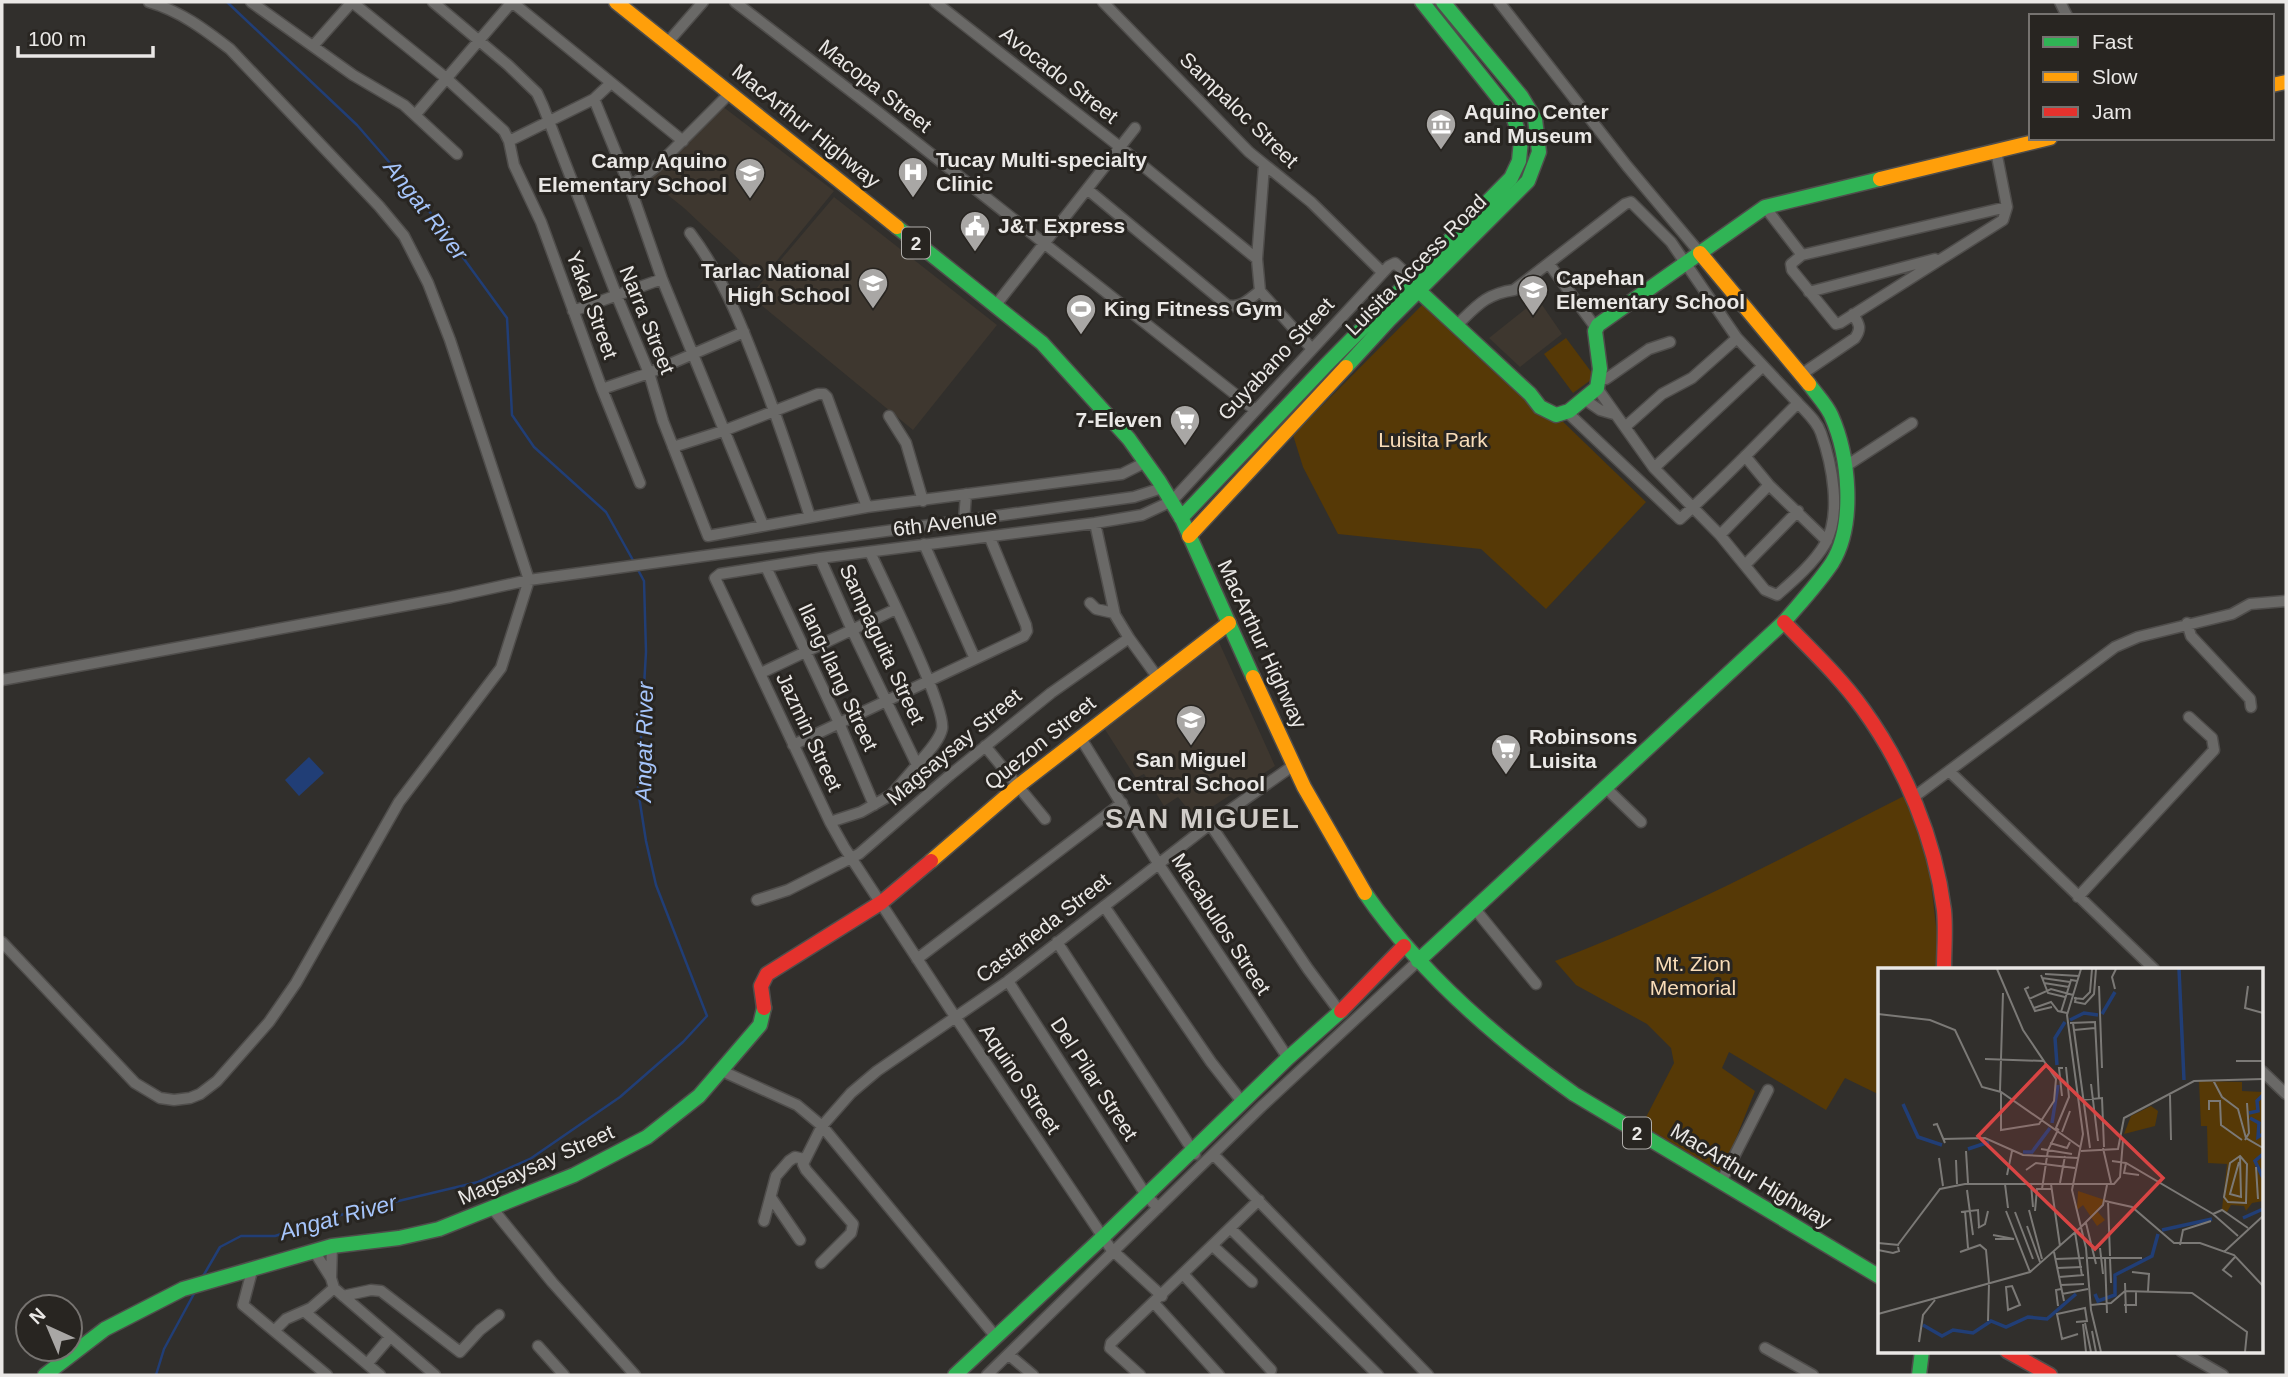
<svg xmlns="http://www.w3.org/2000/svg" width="2288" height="1377" viewBox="0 0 2288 1377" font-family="Arial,sans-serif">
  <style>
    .built { fill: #3e372f }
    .green { fill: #563906 }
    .water { fill: #213e76 }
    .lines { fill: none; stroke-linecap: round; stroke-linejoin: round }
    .stream { stroke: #213e76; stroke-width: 2.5 }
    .street-casing { stroke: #4f4d4b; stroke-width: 13 }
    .fast-casing { stroke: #4f4d4b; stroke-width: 17 }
    .slow-casing { stroke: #4f4d4b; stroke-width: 17 }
    .jam-casing { stroke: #4f4d4b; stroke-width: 17 }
    .street { stroke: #6a6967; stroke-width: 10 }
    .fast { stroke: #30b455; stroke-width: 14 }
    .slow { stroke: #ff9f0a; stroke-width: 14 }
    .jam { stroke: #e5322d; stroke-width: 14 }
    .labels { text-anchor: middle; stroke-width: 6; stroke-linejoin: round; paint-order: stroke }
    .shield { fill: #282521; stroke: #b0aeab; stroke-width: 2 }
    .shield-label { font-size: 19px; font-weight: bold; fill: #eae8e6 }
    .street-label { font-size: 21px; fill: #eae8e6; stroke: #282521 }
    .poi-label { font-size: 21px; font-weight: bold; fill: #eae8e6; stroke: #282521; text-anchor: start }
    .park-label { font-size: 21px; fill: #f8dcb8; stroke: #282521 }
    .water-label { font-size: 23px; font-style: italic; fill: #a6c5fb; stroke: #282521 }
    .district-label { font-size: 28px; font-weight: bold; letter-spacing: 2px; fill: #d0ccc8; stroke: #282521 }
    .inset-river { fill: none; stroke: #213e76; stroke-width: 3.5 }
    .inset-road { fill: none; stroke: #7b7976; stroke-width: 2 }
    .view { fill: #d94544; fill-opacity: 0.15; stroke: #d94544; stroke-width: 3.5 }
    .inset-edge { fill: none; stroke: #eae8e6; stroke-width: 3.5 }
  </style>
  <rect width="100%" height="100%" fill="#312f2c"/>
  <path class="built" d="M 722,106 L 834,191 L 761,280 L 684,208 L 648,179 Z
    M 834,197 L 997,325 L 913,430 L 750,296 Z
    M 1538,299 L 1562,334 L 1520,367 L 1489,338 Z
    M 1218,640 L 1275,766 L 1195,818 L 1178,797 L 1164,806 L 1144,774 L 1136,778 L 1104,728 Z"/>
  <path class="green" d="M 1432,295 L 1646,502 L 1546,609 L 1481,549 L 1338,534 L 1303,467 L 1293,435 Z
    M 1566,338 L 1595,377 L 1573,393 L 1544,354 Z
    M 1906,795 L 1928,857 L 1939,952 L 1938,969 L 1880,969 L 1880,1095 L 1845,1078 L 1826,1110 L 1729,1052 L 1722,1068 L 1755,1091 L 1722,1173 L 1642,1125 L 1674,1063 L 1671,1048 L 1647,1024 L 1576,985 L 1555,961 C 1676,915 1790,854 1906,795 Z"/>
  <path class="water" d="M 309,757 L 324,773 L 299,796 L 285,780 Z"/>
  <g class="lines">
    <path class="stream" d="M 227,2 L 357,125 L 416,193 L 507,318 L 512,415 L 534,447 L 606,512 L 634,562
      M 202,1278 L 220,1247 L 241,1236 L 275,1236 L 344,1214 L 478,1182 L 530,1159 L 620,1097 L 683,1042 L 707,1016 L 656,885 L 646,841 L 638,790 L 646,652 L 644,581 L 637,568
      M 156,1375 L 164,1349 L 196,1290"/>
    <g class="street-casing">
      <path id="street" d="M 251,2 L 353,75 L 404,105 L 457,154
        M 352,2 L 446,78 L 504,131 L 509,141 L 514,165 L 541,222 L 602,389 L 640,483
        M 433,2 L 508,65 L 537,93 L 543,106 L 616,294 L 649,373 L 663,421 L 708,536 L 867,507 L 1122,474 L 1146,462
        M 512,2 L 683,141
        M 735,2 L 878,112 L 1255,410
        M 935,2 L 1120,147 L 1257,259
        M 1103,2 L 1249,152 L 1311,202 L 1382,272
        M 1499,2 L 1627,166 L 1700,253
        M 2060,2 L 2067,16
        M 668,42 L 703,2
        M 313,46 L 352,2
        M 594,99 L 630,187 L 662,279 L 763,525
        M 416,114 L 512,2
        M 509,141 L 594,99 L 611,83
        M 1996,151 L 2007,207 L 2003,220 L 1840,323 L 1836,324 L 1792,270 L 1791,264 L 1802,255 L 2007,207
        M 1264,166 L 1257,259 L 1260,291 L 1312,349
        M 630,187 L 657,166 L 731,92
        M 1087,189 L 1227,305 C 1241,309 1249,299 1260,291
        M 1765,207 L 1802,255
        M 690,233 C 719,271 737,314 754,358 C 775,411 793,464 810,517
        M 1549,264 L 1596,328
        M 1809,292 L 1935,259
        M 995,306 L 1135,128
        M 573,311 L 662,279
        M 1456,326 C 1476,307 1485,294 1514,290 L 1625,204 L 1631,202 L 1671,242 L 1737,338 L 1798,403
        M 1802,374 L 1855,338 C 1862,328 1859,324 1853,314
        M 1599,378 L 1606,379 L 1649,349 L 1670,342
        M 1597,388 L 1654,468
        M 602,389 L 649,373 L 744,332
        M 1584,399 L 1600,410 L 1614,414
        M 1567,412 L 1680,519 C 1721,482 1759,442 1798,403 C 1806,412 1817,421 1821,433 C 1832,464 1842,514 1825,544 C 1814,563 1793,581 1777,595 L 1765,590 L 1720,535 L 1654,468 L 1762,367
        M 889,416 L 906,443 L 923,501
        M 1625,427 L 1662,394 L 1692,378 L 1737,338
        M 673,447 L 723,431 L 818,394 L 824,394 L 827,397 L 867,507
        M 1745,456 L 1769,485 L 1827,541
        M 1846,466 L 1912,423
        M 964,521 L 966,494
        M 1095,523 L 1115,615 L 1129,638
        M 1720,535 L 1769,485
        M 924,544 L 975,659
        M 870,552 C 883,581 947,708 942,729 C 939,742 925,755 917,765
        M 820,558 L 852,630 L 917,765 L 891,795 L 861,812 L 830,822
        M 1746,564 L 1798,511
        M 766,567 L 839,723 L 874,805
        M 1090,603 L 1096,609 L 1114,613
        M 2187,623 L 2191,636 L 2250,699 L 2251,707
        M 761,673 L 896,609
        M 2,680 L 451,597 L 529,580 L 1134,497 L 1162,488
        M 1080,737 L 1158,863 L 1288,1058
        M 793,745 L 1024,636 L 1027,631 L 1026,625 L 990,538
        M 985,746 L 1045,819
        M 1949,771 L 2154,969
        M 1605,787 L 1641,822
        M 1914,797 L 2115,647 L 2138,637 L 2232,614 L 2250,604 L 2286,601
        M 1210,824 L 1308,969 L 1340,1012
        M 2078,897 L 2214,750 L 2212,738 L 2189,717
        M 757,900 L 788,890 L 859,854 L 950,775 L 1051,693 L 1129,638 L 1158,678
        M 1104,906 L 1211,1062 L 1243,1103
        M 1475,909 L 1536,984
        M 2,942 L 135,1083 L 160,1098 L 174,1100 L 190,1098 L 200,1094 L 217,1081 L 269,1022 L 296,983 L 399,802 L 501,668 L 529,580 L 450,340 L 428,283 L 404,236 L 379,206 L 230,49 C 204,29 180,11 149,2
        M 1057,942 L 1195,1154
        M 917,959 L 1122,803
        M 1008,981 L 1146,1195 L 1158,1208
        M 722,1071 L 797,1105 L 822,1126 L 996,1337
        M 2262,1071 L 2286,1094
        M 1213,1154 L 1428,1375
        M 1721,1182 L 1768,1090
        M 772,1199 L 800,1240
        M 492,1208 L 552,1282 L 635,1375
        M 764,1221 L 776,1176 L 789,1161 L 795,1157 L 804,1159
        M 1231,1229 L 1378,1375
        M 1213,1246 L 1252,1282
        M 314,1251 L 331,1278 L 334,1288 L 435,1375
        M 821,1263 L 851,1233 L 853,1224 L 806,1170 L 803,1164 L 822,1126 L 851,1093 L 877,1071 L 1008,981 L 1210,824 L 1294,765
        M 252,1271 L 243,1305 L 327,1375
        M 1184,1275 L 1271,1370
        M 331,1278 L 332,1246
        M 343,1296 L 371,1290 L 381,1291 L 460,1352 L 480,1330 L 499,1315
        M 1162,1296 L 1111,1249 L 956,1018 L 844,847 L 830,822 L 715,578 L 720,574 L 820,558 L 1095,523 L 1142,515 L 1172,501 L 1389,266 L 1395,263 L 1411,278
        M 1154,1303 L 1219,1375
        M 305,1312 L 380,1375
        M 274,1331 L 286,1319 L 311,1308 L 334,1288
        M 538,1346 L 564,1375
        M 1765,1348 L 1813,1375
        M 2181,1351 L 2223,1375
        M 1009,1355 L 1033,1375
        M 367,1364 L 390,1337
        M 987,1375 L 1261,1107 L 1418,961
        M 1140,1375 L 1110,1348 L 1111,1343 L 1259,1200"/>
    </g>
    <g class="fast-casing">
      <path id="fast" d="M 897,227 L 1042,343 L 1129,439 L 1159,481 L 1182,519 L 1253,677
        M 1411,278 L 1419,291 L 1530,394 L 1540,407 L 1556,415 L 1569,411 L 1597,388 L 1600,369 L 1595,331 L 1598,325 L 1765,207 L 1880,179
        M 1346,367 L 1389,320 L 1528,181 L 1539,152 L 1535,119 L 1521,96 L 1443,2
        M 1181,518 L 1327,364 L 1511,178 L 1519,161 L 1521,140 L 1513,116 L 1422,2
        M 1365,893 C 1420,973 1495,1038 1574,1094 L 1880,1277
        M 1418,961 L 1784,622 C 1800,603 1818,584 1832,563 C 1856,524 1849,455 1831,415 C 1826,404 1816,394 1809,384
        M 45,1375 L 105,1329 L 183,1289 L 332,1246 L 399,1238 L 439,1229 L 574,1175 L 647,1137 L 699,1096 L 760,1025 L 764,1008
        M 955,1375 L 1103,1237 L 1288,1058 L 1341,1011
        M 1919,1375 L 1922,1351"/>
    </g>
    <g class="slow-casing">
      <path id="slow" d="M 616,2 L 897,227
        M 2272,85 L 2286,82
        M 1880,179 L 2050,138
        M 1700,253 L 1809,384
        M 1189,536 L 1346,367
        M 1253,677 L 1304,787 L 1365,893
        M 931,861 L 1018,786 L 1229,623"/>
    </g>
    <g class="jam-casing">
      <path id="jam" d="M 1784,622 C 1811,650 1840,677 1863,709 C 1905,767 1935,839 1944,910 C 1946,930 1944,950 1944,969
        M 764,1008 L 761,986 L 767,974 L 882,902 L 931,861
        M 1341,1011 L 1404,946
        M 2007,1351 L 2050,1375"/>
    </g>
    <use href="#street" class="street"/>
    <use href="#fast" class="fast"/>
    <use href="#slow" class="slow"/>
    <use href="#jam" class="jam"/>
  </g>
  <defs>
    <g id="museum-pin" transform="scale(1.575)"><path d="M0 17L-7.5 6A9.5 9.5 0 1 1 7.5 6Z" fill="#a9a7a5" stroke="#282521"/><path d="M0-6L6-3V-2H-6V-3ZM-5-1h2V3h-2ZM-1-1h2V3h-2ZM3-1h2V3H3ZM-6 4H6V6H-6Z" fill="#fff"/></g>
    <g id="hospital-pin" transform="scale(1.575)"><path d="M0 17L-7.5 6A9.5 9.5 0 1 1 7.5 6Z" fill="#a9a7a5" stroke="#282521"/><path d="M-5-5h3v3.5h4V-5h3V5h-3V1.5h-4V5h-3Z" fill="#fff"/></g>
    <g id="school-pin" transform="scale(1.575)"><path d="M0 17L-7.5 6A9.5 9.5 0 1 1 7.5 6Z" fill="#a9a7a5" stroke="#282521"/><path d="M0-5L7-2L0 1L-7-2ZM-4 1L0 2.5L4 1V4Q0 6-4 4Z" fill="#fff"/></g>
    <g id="civic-pin" transform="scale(1.575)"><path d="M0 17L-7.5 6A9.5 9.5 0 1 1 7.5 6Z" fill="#a9a7a5" stroke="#282521"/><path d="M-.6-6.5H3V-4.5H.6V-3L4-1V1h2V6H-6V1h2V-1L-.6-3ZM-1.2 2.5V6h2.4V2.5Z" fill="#fff"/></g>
    <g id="stadium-pin" transform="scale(1.575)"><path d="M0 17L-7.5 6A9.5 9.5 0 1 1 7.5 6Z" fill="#a9a7a5" stroke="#282521"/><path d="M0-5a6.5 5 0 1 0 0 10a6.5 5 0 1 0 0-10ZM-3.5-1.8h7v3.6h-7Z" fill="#fff"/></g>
    <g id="supermarket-pin" transform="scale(1.575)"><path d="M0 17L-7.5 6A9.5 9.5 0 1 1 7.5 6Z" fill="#a9a7a5" stroke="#282521"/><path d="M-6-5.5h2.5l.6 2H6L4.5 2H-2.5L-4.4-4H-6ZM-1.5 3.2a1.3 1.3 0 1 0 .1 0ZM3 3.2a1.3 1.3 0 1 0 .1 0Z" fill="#fff"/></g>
  </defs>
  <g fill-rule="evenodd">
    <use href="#museum-pin" x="1441" y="124"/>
    <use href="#hospital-pin" x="913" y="172"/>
    <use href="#school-pin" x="750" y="173"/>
    <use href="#civic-pin" x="975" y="226"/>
    <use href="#school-pin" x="873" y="283"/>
    <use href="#school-pin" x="1533" y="290"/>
    <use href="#stadium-pin" x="1081" y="309"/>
    <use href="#supermarket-pin" x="1185" y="420"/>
    <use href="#school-pin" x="1191" y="720"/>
    <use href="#supermarket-pin" x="1506" y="749"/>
  </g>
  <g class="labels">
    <g class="shield">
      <rect x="902" y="227.5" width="28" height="31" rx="5"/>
      <rect x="1623" y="1117.5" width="28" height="31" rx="5"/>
    </g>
    <g class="shield-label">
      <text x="916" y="250">2</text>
      <text x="1637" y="1140">2</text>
    </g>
    <g class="street-label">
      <text transform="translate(1059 75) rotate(38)" y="7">Avocado Street</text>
      <text transform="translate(875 86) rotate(38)" y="7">Macopa Street</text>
      <text transform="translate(1239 110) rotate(44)" y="7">Sampaloc Street</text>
      <text transform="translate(806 126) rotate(39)" y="7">MacArthur Highway</text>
      <text transform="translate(1416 265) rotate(-45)" y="7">Luisita Access Road</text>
      <text transform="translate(592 305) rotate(70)" y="7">Yakal Street</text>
      <text transform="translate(647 320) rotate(68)" y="7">Narra Street</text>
      <text transform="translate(1276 359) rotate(-47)" y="7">Guyabano Street</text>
      <text transform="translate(945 523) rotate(-7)" y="7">6th Avenue</text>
      <text transform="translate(882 644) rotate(65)" y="7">Sampaguita Street</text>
      <text transform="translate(1262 644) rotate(65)" y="7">MacArthur Highway</text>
      <text transform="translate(838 677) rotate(65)" y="7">Ilang-Ilang Street</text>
      <text transform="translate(809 732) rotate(65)" y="7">Jazmin Street</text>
      <text transform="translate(1040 743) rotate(-39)" y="7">Quezon Street</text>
      <text transform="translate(954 747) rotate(-40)" y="7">Magsaysay Street</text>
      <text transform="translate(1221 924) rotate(57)" y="7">Macabulos Street</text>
      <text transform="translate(1043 928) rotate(-38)" y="7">Castañeda Street</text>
      <text transform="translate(1020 1079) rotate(56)" y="7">Aquino Street</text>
      <text transform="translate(1094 1079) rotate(57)" y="7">Del Pilar Street</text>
      <text transform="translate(536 1165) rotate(-24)" y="7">Magsaysay Street</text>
      <text transform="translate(1751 1176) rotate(31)" y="7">MacArthur Highway</text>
    </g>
    <g class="poi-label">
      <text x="1464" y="119">Aquino Center<tspan x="1464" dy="24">and Museum</tspan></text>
      <text x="936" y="167">Tucay Multi-specialty<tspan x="936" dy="24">Clinic</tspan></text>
      <text x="727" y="168" text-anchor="end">Camp Aquino<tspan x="727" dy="24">Elementary School</tspan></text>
      <text x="998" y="233">J&amp;T Express</text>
      <text x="850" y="278" text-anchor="end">Tarlac National<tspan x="850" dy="24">High School</tspan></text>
      <text x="1556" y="285">Capehan<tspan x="1556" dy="24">Elementary School</tspan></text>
      <text x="1104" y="316">King Fitness Gym</text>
      <text x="1162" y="427" text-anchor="end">7-Eleven</text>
      <text x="1529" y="744">Robinsons<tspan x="1529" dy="24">Luisita</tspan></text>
      <text x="1191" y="767" text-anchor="middle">San Miguel<tspan x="1191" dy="24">Central School</tspan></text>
    </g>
    <g class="park-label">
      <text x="1433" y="447">Luisita Park</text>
      <text x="1693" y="971">Mt. Zion<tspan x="1693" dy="24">Memorial</tspan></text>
    </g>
    <g class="water-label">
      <text transform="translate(426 210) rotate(52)" y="8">Angat River</text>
      <text transform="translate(644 742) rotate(-89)" y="8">Angat River</text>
      <text transform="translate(338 1217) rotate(-15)" y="8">Angat River</text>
    </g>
    <g class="district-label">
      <text x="1203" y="828">SAN MIGUEL</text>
    </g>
  </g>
  <g transform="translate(1878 968)">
    <rect width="385" height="385" fill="#312f2c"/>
    <path d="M 321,113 L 364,114 L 364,123 L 385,124 L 385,233 L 374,235 L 368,243 L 366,238 L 353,237 L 349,244 L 344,241 L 349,196 L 330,195 L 329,158 L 323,158 ZM 273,138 L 280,143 L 277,158 L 246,166 L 253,148 ZM 200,223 L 227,232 L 219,243 L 227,252 L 219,258 L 205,237 L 199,242 Z" fill="#563906"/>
    <path class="inset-river" d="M 301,1 L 306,112M 224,46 L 237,24M 192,52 L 206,45 L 220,47M 179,97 L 177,70 L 187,54M 25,136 L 40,169 L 64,177M 371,145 L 380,143 L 379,133 L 385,127M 372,150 L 381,155 L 380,169 L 385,166M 174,155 L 180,117M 90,181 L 111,174M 145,184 L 154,184 L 172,160M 385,186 L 377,193 L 385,210M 365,250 L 385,241M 284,262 L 334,251M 217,326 L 220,333 L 237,327 L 237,307 L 274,288 L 280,266M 45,357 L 64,368 L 75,362 L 95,365 L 113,353 L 128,359 L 150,349 L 169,351 L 198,326"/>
    <path class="inset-road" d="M 119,1 L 145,62 L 178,111 L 176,133 L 161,156 L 123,162 L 123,124M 203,1 L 189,47 L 205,166 L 194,222 L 208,280 L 213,342 L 223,384M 167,6 L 201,8M 163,7 L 170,25 L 187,29M 164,10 L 192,14M 166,15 L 191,19M 221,18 L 224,100M 370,18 L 367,40 L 385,45M 151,19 L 147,21 L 157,43 L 174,39M 237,21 L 234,9 L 238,1M 198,29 L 197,34 L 207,36 L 216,26 L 218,1M 196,30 L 205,31 L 212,24 L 214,1M 151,31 L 173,21 L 195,27M 156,40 L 173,34 L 180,43 L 189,45M 183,44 L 193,12 L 199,13M 0,46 L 52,52 L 77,62 L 104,119 L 123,124 L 202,179M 192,55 L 217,54 L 221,131M 195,55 L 212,180M 196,62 L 217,60M 107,91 L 166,93M 358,93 L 385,93M 335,112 L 344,129 L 360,141 L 368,170 L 385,180M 213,116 L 220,173M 122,123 L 125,25M 292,127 L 293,172M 184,128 L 181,100 L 185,100M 203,132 L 224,130 L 226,179M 331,142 L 331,133 L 342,133 L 343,157 L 364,172M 55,157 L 59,156 L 67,175M 181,162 L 178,160 L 191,129 L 188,99M 184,164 L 192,143M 65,171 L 107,170 L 145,187 L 200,190M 367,172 L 371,165 L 369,135M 172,175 L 189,180 L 192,174M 225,180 L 233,215M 163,181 L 194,186M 88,183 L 90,215M 203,183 L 240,181 L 246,150 L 316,113 L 385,111M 362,188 L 369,196 L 368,235 L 350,234 L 346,229 L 352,195 ZM 61,190 L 65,218M 78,192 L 79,216M 234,193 L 248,195 L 335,246 L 360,268M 361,194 L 352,226 L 363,229 L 362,188M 248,195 L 246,205 L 261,207M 378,199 L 380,231M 148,202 L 158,195 L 197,200M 129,207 L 134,183M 182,215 L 187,188M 127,216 L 130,240M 153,216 L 155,239M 173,216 L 182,278M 164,221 L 170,182 L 179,164M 89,222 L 95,267M 227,233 L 254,239 L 296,275 L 322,275 L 356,287 L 385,318M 230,233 L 232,288M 151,242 L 164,291M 87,243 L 90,280M 128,243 L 152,304M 157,243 L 159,221 L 173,221M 83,244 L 100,242 L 101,259M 137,244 L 155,291M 335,246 L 344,242 L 370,260M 208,255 L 218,296M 149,258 L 162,294M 203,259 L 225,237 L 229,217M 100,260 L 107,256 L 110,243M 197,264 L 204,308M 115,267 L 136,271 L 117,271M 0,275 L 21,277M 302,277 L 305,262 L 333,253M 19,278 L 62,221 L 87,216 L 236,216 L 242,209 L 245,172M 222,280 L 225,306M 0,282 L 15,285 L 21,283 L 20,279M 82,284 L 102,277 L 108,282 L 111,315M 176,284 L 186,333M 346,284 L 385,248M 210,290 L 264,290M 227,290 L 229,345M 232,290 L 233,315M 177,291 L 206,290M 179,300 L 204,299M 254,304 L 271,306 L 270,323M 181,309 L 206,307M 354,309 L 345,302 L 357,289M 247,315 L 248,345M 183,317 L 206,316M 134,318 L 142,337 L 130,342 L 128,319 ZM 184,326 L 210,321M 213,337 L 233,335 L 247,323 L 314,325 L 369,364 L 367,384M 246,337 L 258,337 L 258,323M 180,338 L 178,322 L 183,321M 0,346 L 152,304 L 203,259M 110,353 L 111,315M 198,354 L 209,353 L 207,340 L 179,346 L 184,371 L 200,366M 207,355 L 213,384M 205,356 L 208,384M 214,363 L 218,384M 41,374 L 45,347 L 57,332"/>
    <path class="view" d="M 168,97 L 285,210 L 217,281 L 100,168 Z"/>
    <rect width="385" height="385" class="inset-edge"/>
  </g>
  <rect width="2288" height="1377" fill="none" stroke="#eae8e6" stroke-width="7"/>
  <rect x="2029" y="14" width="245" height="126" fill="#282521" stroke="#767370" stroke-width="2"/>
  <rect x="2043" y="37" width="35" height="10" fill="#30b455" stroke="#767370" stroke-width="2"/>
  <text x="2092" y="49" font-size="21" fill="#eae8e6">Fast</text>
  <rect x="2043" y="72" width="35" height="10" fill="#ff9f0a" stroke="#767370" stroke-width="2"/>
  <text x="2092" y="84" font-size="21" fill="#eae8e6">Slow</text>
  <rect x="2043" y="107" width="35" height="10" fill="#e5322d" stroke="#767370" stroke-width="2"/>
  <text x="2092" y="119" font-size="21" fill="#eae8e6">Jam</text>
  <g transform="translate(49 1328) rotate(316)"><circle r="33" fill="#282521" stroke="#767370" stroke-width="2"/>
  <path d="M0-5L12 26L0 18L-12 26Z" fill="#a9a7a5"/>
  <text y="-10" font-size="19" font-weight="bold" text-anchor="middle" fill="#eae8e6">N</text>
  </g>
  <path d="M18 46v10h135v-10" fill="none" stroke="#eae8e6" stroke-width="3.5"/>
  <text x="28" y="46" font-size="21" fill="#eae8e6" stroke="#282521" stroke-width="5" paint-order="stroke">100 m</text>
</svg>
